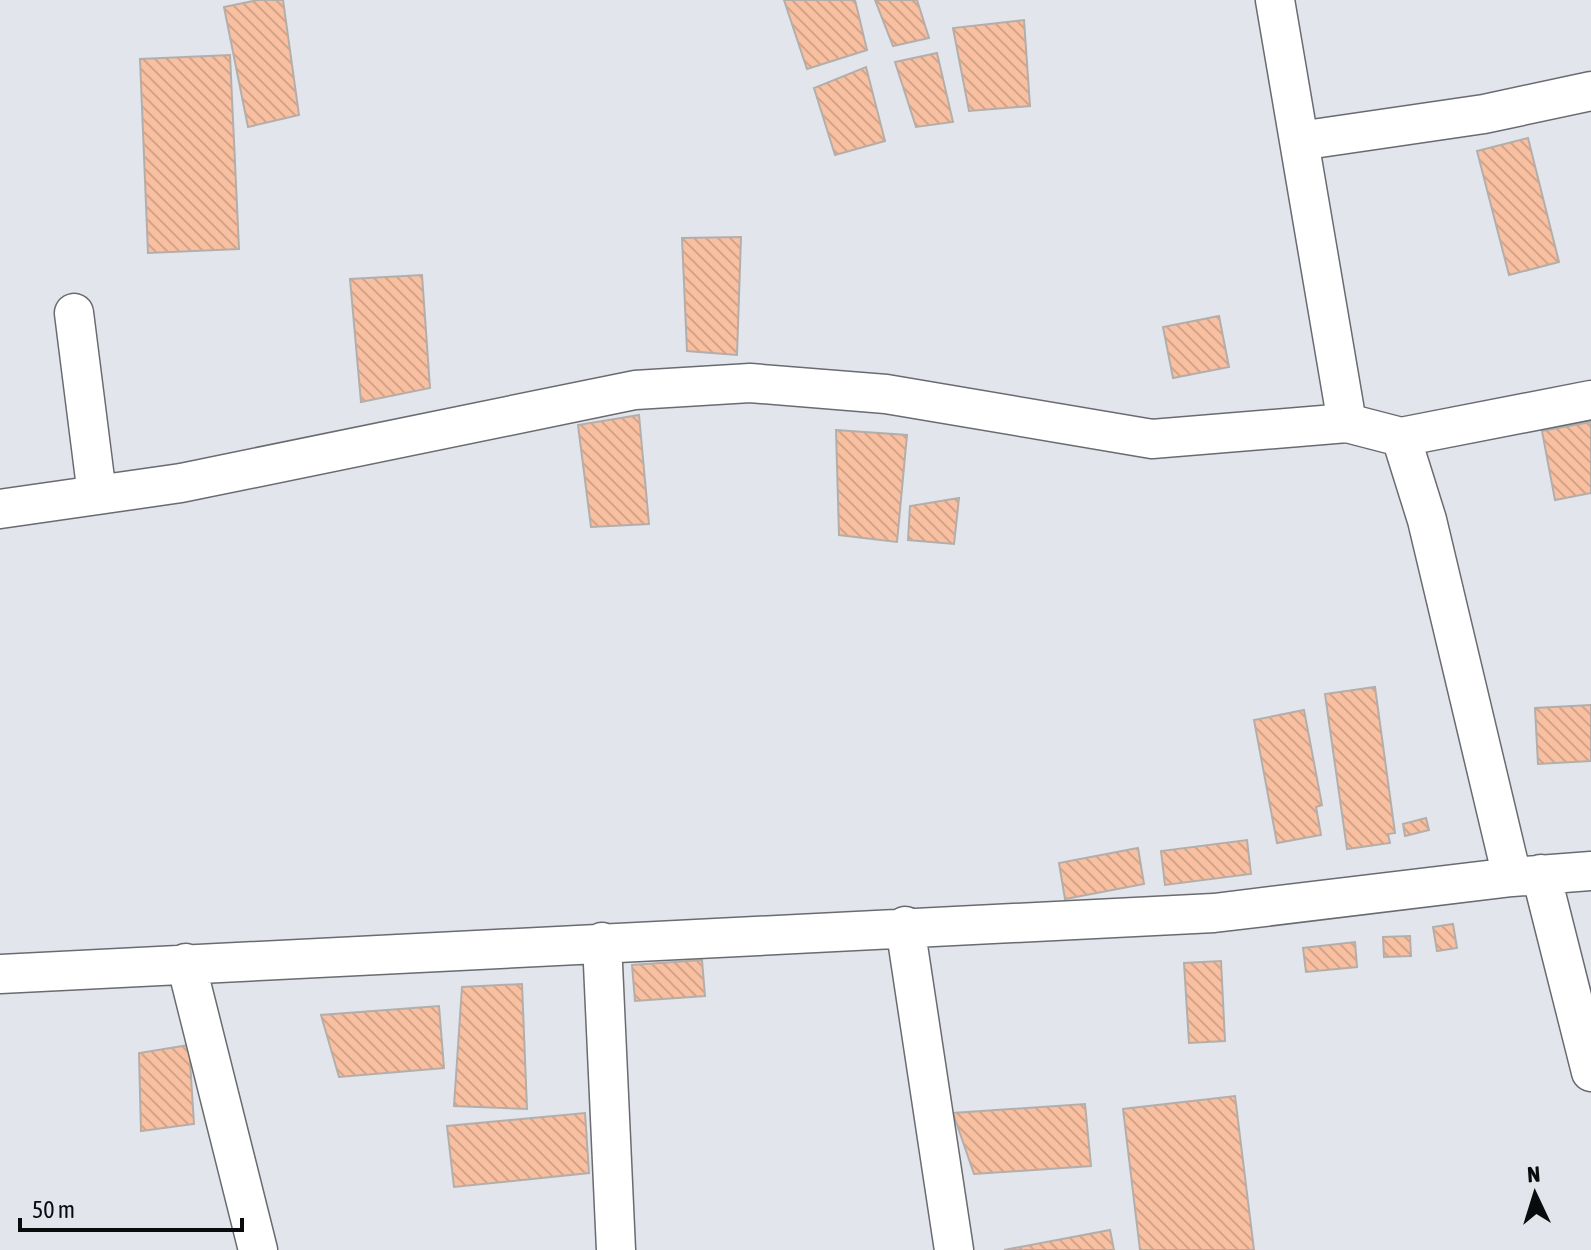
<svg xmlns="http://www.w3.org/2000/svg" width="1591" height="1250" viewBox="0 0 1591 1250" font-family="'Asap Condensed',sans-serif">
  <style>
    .building { fill: url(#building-back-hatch); stroke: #b4aeab; stroke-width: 2 }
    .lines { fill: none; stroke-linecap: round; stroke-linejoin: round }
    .minor-casing { stroke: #696b70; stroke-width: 41 }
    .minor { stroke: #fff; stroke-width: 38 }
  </style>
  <defs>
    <pattern id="building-back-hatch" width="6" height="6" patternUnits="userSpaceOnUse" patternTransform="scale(2)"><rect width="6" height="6" fill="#f8c0a1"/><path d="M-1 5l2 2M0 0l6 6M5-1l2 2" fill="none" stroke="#d3a489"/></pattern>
  </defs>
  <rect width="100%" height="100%" fill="#e2e5eb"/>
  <path class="building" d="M 258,0 L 283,0 L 299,115 L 248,127 L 224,7 Z
    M 784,0 L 855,0 L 867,50 L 807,69 Z
    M 875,0 L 917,0 L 929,38 L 893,46 Z
    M 1024,20 L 1030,106 L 969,111 L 953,28 Z
    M 937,53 L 953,122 L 916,127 L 895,62 Z
    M 230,55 L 239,249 L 148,253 L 140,59 Z
    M 866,67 L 885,141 L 835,155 L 814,88 Z
    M 1528,138 L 1559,262 L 1509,275 L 1477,151 Z
    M 741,237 L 737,355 L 687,351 L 682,238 Z
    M 422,275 L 430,388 L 361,402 L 350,279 Z
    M 1219,316 L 1229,367 L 1173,378 L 1163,327 Z
    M 639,415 L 649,524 L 591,527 L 578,425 Z
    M 1591,422 L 1591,493 L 1555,500 L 1542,431 Z
    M 836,430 L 907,435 L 897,542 L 839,535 Z
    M 959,498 L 954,544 L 908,540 L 910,506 Z
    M 1375,687 L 1395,833 L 1388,834 L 1390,843 L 1347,849 L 1325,694 Z
    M 1591,705 L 1591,761 L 1538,764 L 1535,708 Z
    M 1304,710 L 1322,805 L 1316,807 L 1321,835 L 1277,843 L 1254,720 Z
    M 1426,818 L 1429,830 L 1405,836 L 1403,824 Z
    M 1247,840 L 1251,874 L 1165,885 L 1161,851 Z
    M 1138,848 L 1144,884 L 1065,899 L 1059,863 Z
    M 1453,924 L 1457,948 L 1437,951 L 1433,927 Z
    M 1410,936 L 1411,956 L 1384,957 L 1383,937 Z
    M 1355,942 L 1357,967 L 1306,972 L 1303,948 Z
    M 702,960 L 705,996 L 635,1001 L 632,965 Z
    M 1221,961 L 1225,1041 L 1189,1043 L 1184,963 Z
    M 522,984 L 527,1109 L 454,1106 L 462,987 Z
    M 439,1006 L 444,1068 L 339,1077 L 321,1015 Z
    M 189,1045 L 194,1124 L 141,1131 L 139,1053 Z
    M 1235,1096 L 1254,1250 L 1140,1250 L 1123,1109 Z
    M 1085,1104 L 1091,1166 L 974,1174 L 953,1113 Z
    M 585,1113 L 589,1173 L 454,1187 L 447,1126 Z
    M 1110,1230 L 1114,1250 L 1004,1250 Z"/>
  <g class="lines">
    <g class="minor-casing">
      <path id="minor" d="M 1275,0 L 1347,423
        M 1299,141 L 1484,114 L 1591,91
        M 74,313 L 97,495
        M 1401,437 L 1591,400
        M 0,509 L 181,483 L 635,390 L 750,383 L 886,394 L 1152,439 L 1347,423 L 1401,437 L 1427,520 L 1512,877
        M 1541,874 L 1591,1072
        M 905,926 L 954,1250
        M 602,942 L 616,1250
        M 186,963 L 258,1250
        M 0,974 L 1214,913 L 1512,877 L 1591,871"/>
    </g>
    <use href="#minor" class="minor"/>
  </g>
  <g transform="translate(1535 1194) rotate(356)" stroke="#e2e5eb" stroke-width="6" paint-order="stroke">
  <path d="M0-6L14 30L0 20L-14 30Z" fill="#0a0b0d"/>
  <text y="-12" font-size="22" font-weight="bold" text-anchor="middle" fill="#0a0b0d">N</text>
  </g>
  <path d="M20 1218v12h222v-12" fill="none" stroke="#0a0b0d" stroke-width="4"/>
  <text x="32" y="1218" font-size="24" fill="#0a0b0d" stroke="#e2e5eb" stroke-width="6" paint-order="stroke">50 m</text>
</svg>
